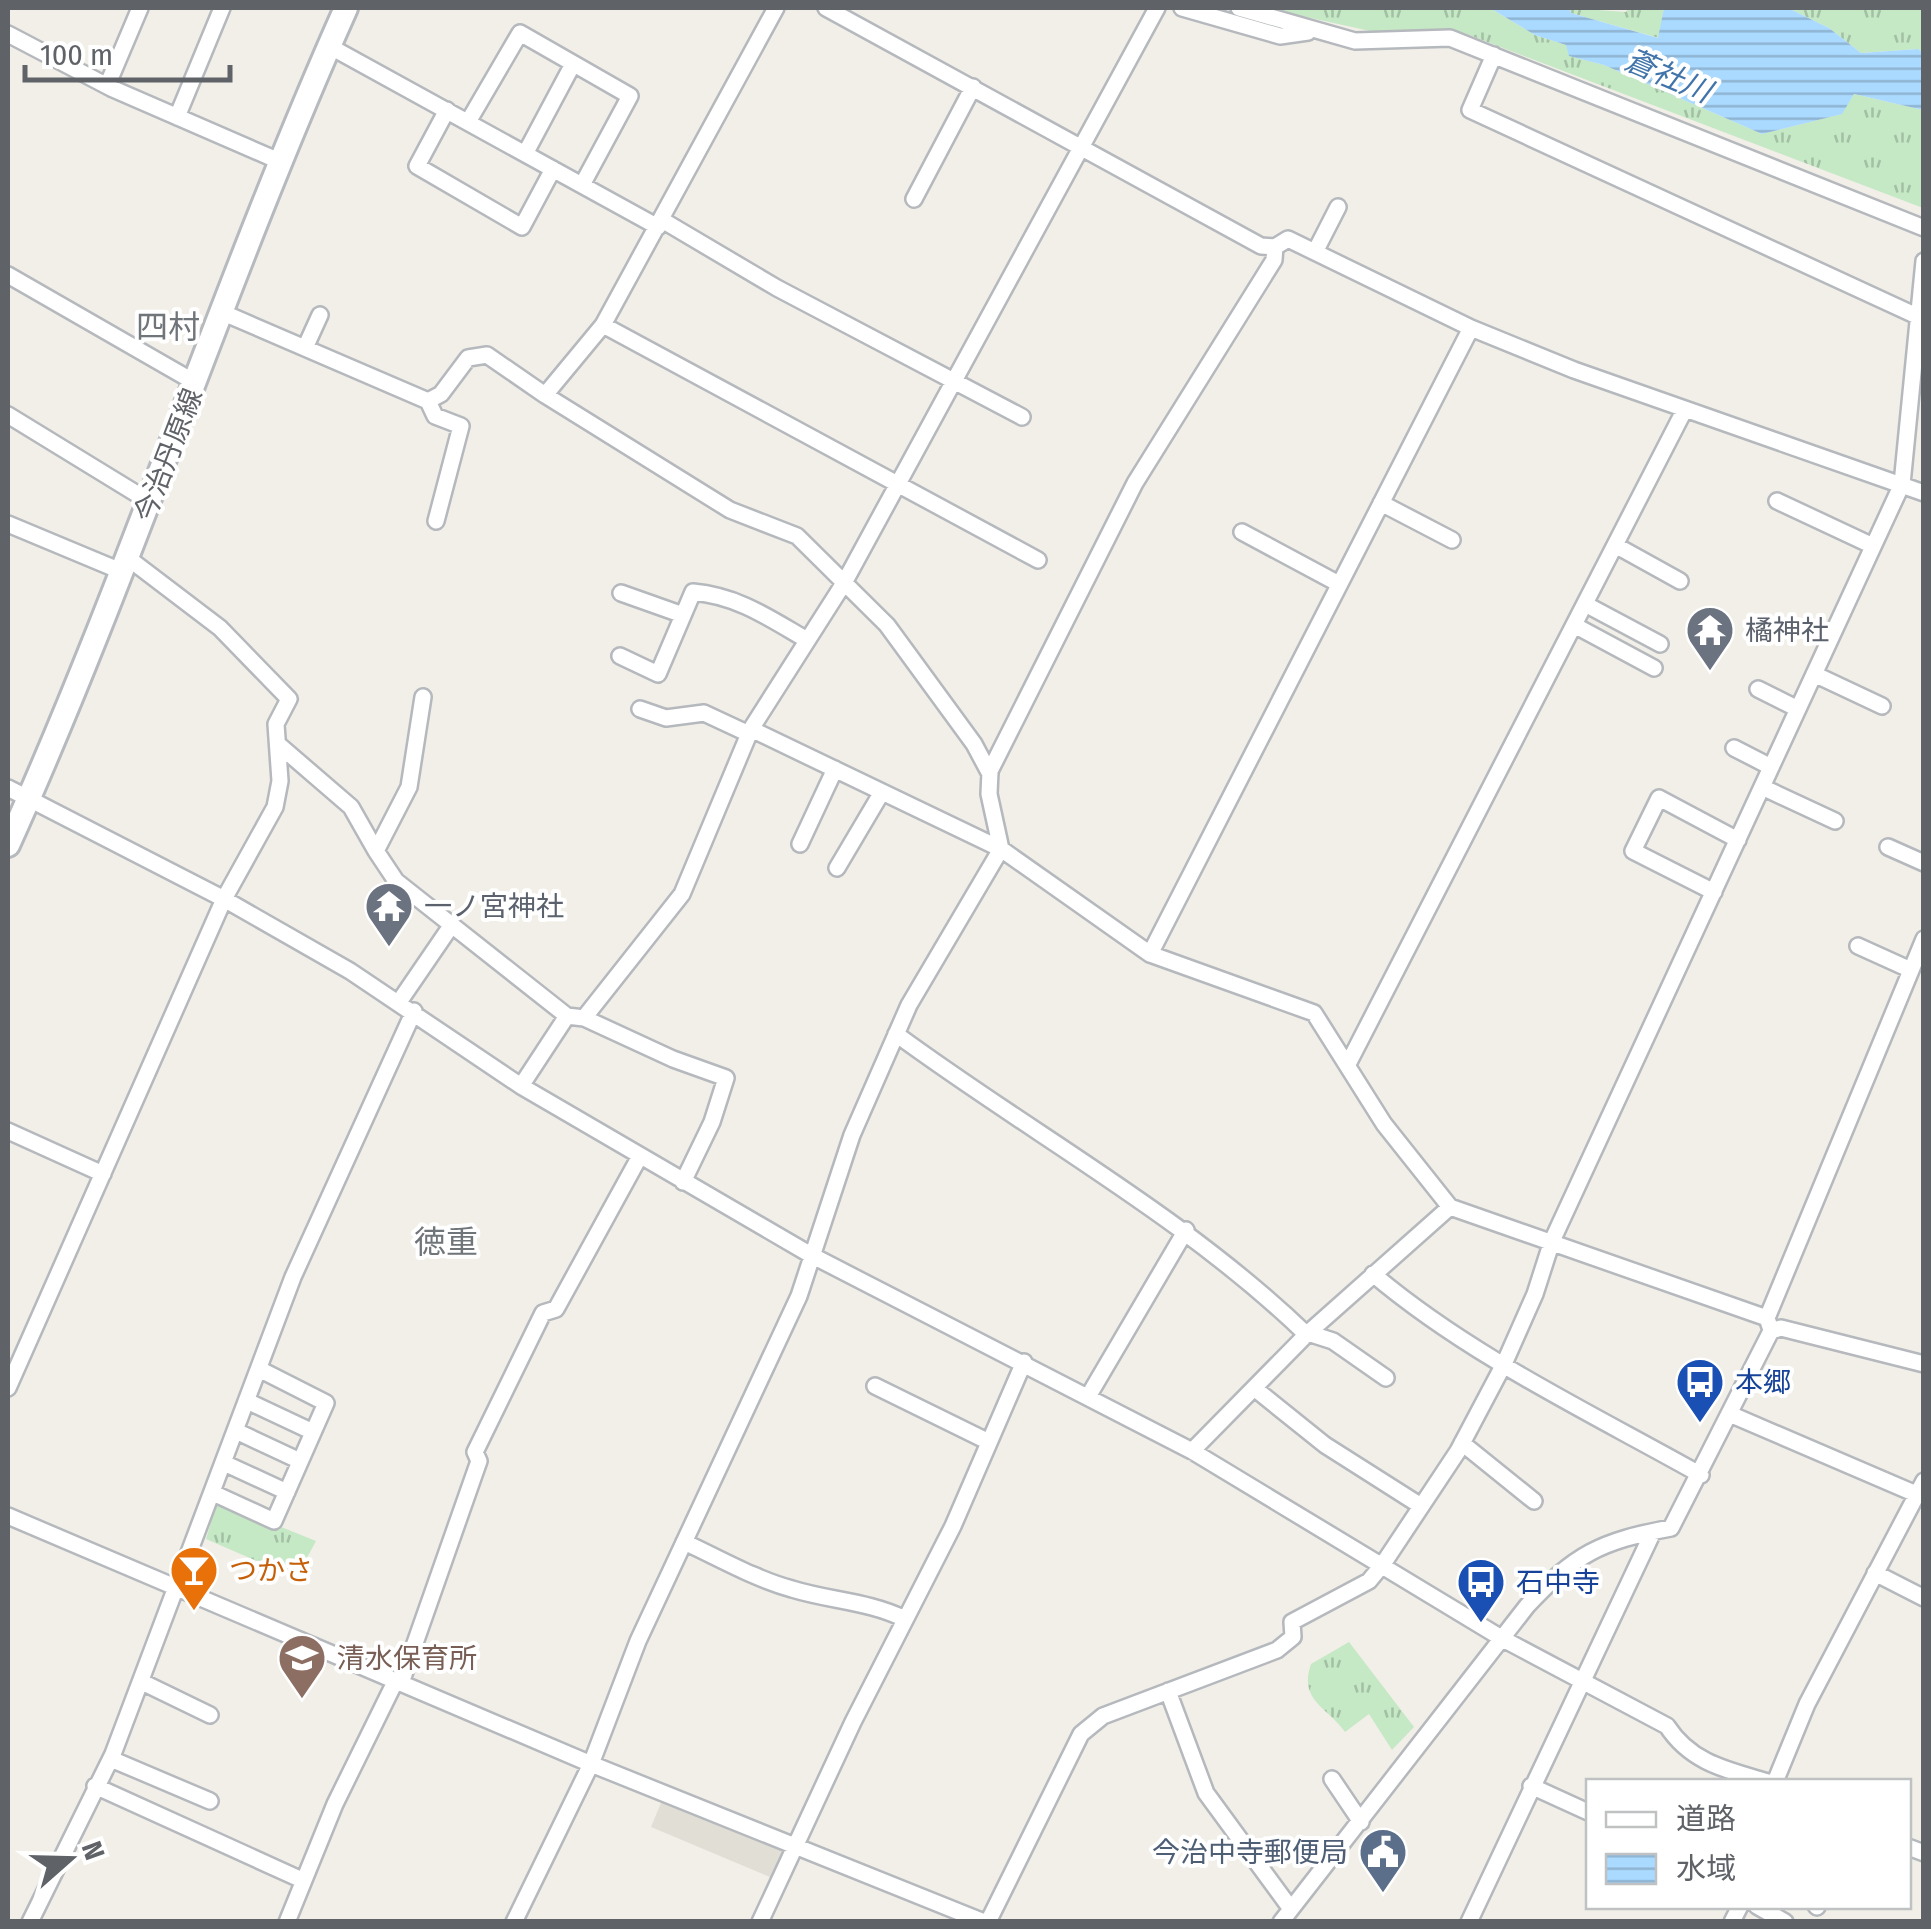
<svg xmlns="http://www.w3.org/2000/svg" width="1931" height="1929" viewBox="0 0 1931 1929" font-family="'Fira Sans Condensed','Noto Sans JP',sans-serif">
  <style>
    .education { fill: #e1ded6 }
    .grass { fill: url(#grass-tufts) }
    .water { fill: url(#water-rules) }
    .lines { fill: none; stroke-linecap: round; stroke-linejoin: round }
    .minor-casing { stroke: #b5b8bc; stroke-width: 20 }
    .secondary-casing { stroke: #b6babf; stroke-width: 28 }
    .minor { stroke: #fff; stroke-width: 15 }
    .secondary { stroke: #fff; stroke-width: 22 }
    .labels { text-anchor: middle; stroke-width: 8; stroke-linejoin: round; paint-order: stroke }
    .street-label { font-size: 28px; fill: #5f6368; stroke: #fff }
    .worship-label { font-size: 28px; fill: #5b616d; stroke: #fff; text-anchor: start }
    .transit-label { font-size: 28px; fill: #164399; stroke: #fff; text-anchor: start }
    .food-label { font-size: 28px; fill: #c56008; stroke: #fff; text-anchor: start }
    .education-label { font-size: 28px; fill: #785e54; stroke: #fff; text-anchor: start }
    .service-label { font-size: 28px; fill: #4e5e75; stroke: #fff; text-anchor: end }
    .water-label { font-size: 30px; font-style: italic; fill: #4174aa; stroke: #fff }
    .quarter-label { font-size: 32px; fill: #70757a; stroke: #fff }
  </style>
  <defs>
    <pattern id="grass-tufts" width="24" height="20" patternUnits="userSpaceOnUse" patternTransform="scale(2.5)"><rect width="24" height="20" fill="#c5e8c5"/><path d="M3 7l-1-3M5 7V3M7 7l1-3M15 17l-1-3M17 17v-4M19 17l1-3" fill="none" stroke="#a3c0a4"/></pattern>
    <pattern id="water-rules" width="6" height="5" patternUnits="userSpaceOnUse" patternTransform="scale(2.5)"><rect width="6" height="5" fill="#aadaff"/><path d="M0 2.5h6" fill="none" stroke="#8eb4d2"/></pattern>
  </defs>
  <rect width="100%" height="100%" fill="#f1efe8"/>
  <path class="education" d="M 663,1798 L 790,1850 L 777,1880 L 651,1827 Z"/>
  <path class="grass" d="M 1266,8 L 1490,8 L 1535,35 L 1566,45 L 1570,56 L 1604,65 L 1762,134 L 1841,114 L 1854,94 L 1923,110 L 1923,208 L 1464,33 L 1370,31 Z
    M 1569,8 L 1626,12 L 1629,8 L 1664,8 L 1659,38 L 1571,13 Z
    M 1788,8 L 1923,8 L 1923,53 L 1918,49 L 1861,53 L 1829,28 Z
    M 224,1504 L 316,1541 L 296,1578 L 206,1539 L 216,1506 Z
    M 1349,1642 L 1414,1727 L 1392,1750 L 1369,1714 L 1345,1732 C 1329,1708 1298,1701 1311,1664 Z"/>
  <path class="water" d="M 1490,8 L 1569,8 L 1571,13 L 1658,38 L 1664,8 L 1788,8 L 1829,28 L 1861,53 L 1918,49 L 1923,53 L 1923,110 L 1854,94 L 1842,114 L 1762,134 L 1604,65 L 1569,56 L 1566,45 L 1535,35 Z"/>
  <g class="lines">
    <g class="minor-casing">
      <path id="minor" d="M 826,8 L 1261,246 L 1275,247 L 1288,239 L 1471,328 L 1574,370 L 1924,493
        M 1182,8 L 1280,36 L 1308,32
        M 1239,8 L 1355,41 L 1450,38 L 1924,228
        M 8,34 L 111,88 L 279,161
        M 329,46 L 658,227
        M 1494,55 L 1470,110 L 1919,317
        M 107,86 L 140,8
        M 447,110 L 417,166 L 522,227 L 553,169
        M 177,117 L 222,8
        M 468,122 L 520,33 L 630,96 L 582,185
        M 525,154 L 573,64
        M 914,199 L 973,87
        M 662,220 L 777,288 L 1022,417
        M 1315,252 L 1338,207
        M 8,275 L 196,383
        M 219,311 L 428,401 L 441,394 L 468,358 L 487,355 L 545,395 L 603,325 L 776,8
        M 603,325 L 1038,560
        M 305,348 L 320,315
        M 545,395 L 730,510 L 797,536 L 887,625 L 974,744 L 990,774
        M 428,401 L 435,416 L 461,426 L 436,521
        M 8,415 L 150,502
        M 1777,501 L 1873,546
        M 1381,503 L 1452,540
        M 8,524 L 123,572
        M 1242,532 L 1339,584
        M 1615,545 L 1680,581
        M 621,593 L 683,615
        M 1585,604 L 1660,644
        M 1574,625 L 1654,668
        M 620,656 L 658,674 L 693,592 C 738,596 769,618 807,640
        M 1814,674 L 1882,706
        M 1758,689 L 1798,709
        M 423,697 L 409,787 L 376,851 L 396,881 L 567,1016
        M 640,709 L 666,718 L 704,713 L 749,734
        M 751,729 L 1001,849 L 1150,954 L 1314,1013 L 1384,1124 L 1450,1207 L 1767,1318
        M 279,745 L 351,807 L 376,851
        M 1734,748 L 1771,767
        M 1762,787 L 1835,821
        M 8,788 L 224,899 L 350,971 L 521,1086 L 811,1255 L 1192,1451 L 1503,1639 L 1667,1726 C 1691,1763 1727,1770 1768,1782
        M 800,844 L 835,769
        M 1888,847 L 1924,863
        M 837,868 L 882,792
        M 1714,892 L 1633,851 L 1659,798 L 1738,840
        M 1858,946 L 1911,970
        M 1150,954 L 1471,328
        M 399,1002 L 451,926
        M 584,1018 L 673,1059 L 726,1078 L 712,1122 L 683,1182
        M 896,1034 C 1033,1135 1184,1216 1307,1335
        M 1348,1064 L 1685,409
        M 521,1086 L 567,1016 L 584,1018 L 682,894 L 751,729 L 844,583 L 1157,8
        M 8,1131 L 103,1174
        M 1373,1274 C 1470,1356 1591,1413 1701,1475
        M 1770,1327 L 1767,1318 L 1924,939
        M 1771,1331 L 1781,1328 L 1924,1364
        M 1308,1333 L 1333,1341 L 1386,1378
        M 875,1386 L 989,1442
        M 8,1388 L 224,899 L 275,807 L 280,781 L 276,724 L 289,699 L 220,628 L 128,558
        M 1254,1388 L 1325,1445 L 1421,1506
        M 1089,1395 L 1186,1230
        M 247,1401 L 313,1432
        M 1732,1415 L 1916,1494
        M 236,1431 L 300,1461
        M 1462,1443 L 1534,1501
        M 1192,1451 L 1308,1333 L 1450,1207
        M 224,1463 L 287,1492
        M 213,1493 L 274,1521 L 326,1403 L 259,1369
        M 8,1516 L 591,1764 L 984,1922
        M 684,1542 C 719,1558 755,1579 792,1589 C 831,1601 868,1601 905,1619
        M 1875,1573 L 1924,1598
        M 142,1682 L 210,1715
        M 401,1683 L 479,1461 L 475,1452 L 543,1313 L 556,1309 L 640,1156
        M 1168,1691 L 1206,1793 L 1291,1909
        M 111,1759 L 210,1801
        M 1332,1779 L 1361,1822
        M 1775,1782 L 1807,1704 L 1924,1481
        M 95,1786 L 302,1880
        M 1531,1786 L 1588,1812
        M 1908,1847 L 1924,1853
        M 1757,1906 L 1785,1922
        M 1816,1906 L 1817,1907
        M 30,1922 L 113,1754 L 293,1277 L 414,1011
        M 287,1922 L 335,1804 L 395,1682
        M 514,1922 L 591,1764 L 638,1641 L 799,1296 L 852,1135 L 909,1005 L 1001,849 L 989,794 L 990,771 L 1135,483 L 1274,260 L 1275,247
        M 760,1922 L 853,1722 L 953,1526 L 1024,1362
        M 988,1922 L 1081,1734 L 1103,1716 L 1277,1650 L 1293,1637 L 1292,1622 L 1369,1581 L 1383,1564 L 1458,1451 L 1504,1364 L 1535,1294 L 1552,1241 L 1902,484 L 1924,261
        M 1281,1922 L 1527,1606 C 1575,1554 1600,1541 1671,1528 L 1771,1331
        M 1469,1922 L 1653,1532
        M 1732,1922 L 1740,1906"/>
    </g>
    <g class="secondary-casing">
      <path id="secondary" d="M 8,845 C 132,570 223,283 346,8"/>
    </g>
    <use href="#minor" class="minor"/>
    <use href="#secondary" class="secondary"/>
  </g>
  <defs>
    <g id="temple-pin" transform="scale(2.5)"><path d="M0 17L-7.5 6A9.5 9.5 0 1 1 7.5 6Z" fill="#6b7280" stroke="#fff"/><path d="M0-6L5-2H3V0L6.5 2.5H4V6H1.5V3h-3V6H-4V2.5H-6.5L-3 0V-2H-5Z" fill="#fff"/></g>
    <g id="bus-pin" transform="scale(2.5)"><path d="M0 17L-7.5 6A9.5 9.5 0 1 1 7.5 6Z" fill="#1a4fb4" stroke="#fff"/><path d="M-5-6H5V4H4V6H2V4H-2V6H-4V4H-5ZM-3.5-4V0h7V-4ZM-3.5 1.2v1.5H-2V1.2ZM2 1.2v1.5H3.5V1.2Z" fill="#fff"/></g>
    <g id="bar-pin" transform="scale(2.5)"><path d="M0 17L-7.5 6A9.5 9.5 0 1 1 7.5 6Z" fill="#e8710a" stroke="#fff"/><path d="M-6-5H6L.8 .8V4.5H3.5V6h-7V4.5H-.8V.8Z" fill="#fff"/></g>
    <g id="school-pin" transform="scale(2.5)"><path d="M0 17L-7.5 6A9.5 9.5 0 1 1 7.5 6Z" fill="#8d6e63" stroke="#fff"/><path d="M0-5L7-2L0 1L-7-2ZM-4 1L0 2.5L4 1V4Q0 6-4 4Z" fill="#fff"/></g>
    <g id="civic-pin" transform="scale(2.5)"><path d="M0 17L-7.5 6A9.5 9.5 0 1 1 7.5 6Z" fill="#5c6f8a" stroke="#fff"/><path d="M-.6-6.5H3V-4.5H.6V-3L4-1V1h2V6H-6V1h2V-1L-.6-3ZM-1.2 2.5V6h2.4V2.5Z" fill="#fff"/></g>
  </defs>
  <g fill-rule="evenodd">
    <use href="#temple-pin" x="1710" y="630"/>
    <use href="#temple-pin" x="389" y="906"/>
    <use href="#bus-pin" x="1700" y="1382"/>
    <use href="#bar-pin" x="194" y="1570"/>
    <use href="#bus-pin" x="1481" y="1582"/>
    <use href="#school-pin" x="302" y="1658"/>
    <use href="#civic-pin" x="1383" y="1852"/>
  </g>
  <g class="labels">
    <g class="street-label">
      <text transform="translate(168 455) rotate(-69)" y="10">今治丹原線</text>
    </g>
    <g class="worship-label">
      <text x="1745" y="640">橘神社</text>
      <text x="424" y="916">一ノ宮神社</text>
    </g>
    <g class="transit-label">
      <text x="1735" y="1392">本郷</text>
      <text x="1516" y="1592">石中寺</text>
    </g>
    <g class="food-label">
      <text x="229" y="1580">つかさ</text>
    </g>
    <g class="education-label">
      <text x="337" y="1668">清水保育所</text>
    </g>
    <g class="service-label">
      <text x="1348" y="1862">今治中寺郵便局</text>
    </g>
    <g class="water-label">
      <text transform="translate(1668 76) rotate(23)" y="10">蒼社川</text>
    </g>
    <g class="quarter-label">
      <text x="168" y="338">四村</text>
      <text x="446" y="1253">徳重</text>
    </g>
  </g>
  <rect width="1931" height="1929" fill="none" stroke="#5f6368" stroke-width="20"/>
  <rect x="1586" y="1779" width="325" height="130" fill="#ffffff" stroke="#bfc1c3" stroke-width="2.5"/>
  <rect x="1606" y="1812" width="50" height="15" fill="#ffffff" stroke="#bfc1c3" stroke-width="2.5"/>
  <text x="1676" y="1829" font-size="30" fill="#5f6368">道路</text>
  <rect x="1606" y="1854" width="50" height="30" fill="url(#water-rules)" stroke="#bfc1c3" stroke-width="2.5"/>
  <text x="1676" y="1879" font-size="30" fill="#5f6368">水域</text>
  <g transform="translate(70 1859) rotate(70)" stroke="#ffffff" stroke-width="8" paint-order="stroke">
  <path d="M0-8L18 38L0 25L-18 38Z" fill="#5f6368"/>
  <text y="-15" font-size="28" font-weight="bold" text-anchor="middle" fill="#5f6368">N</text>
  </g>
  <path d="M25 65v15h205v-15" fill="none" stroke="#5f6368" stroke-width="5"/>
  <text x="40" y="65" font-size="30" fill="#5f6368" stroke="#ffffff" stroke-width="8" paint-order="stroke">100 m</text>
</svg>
